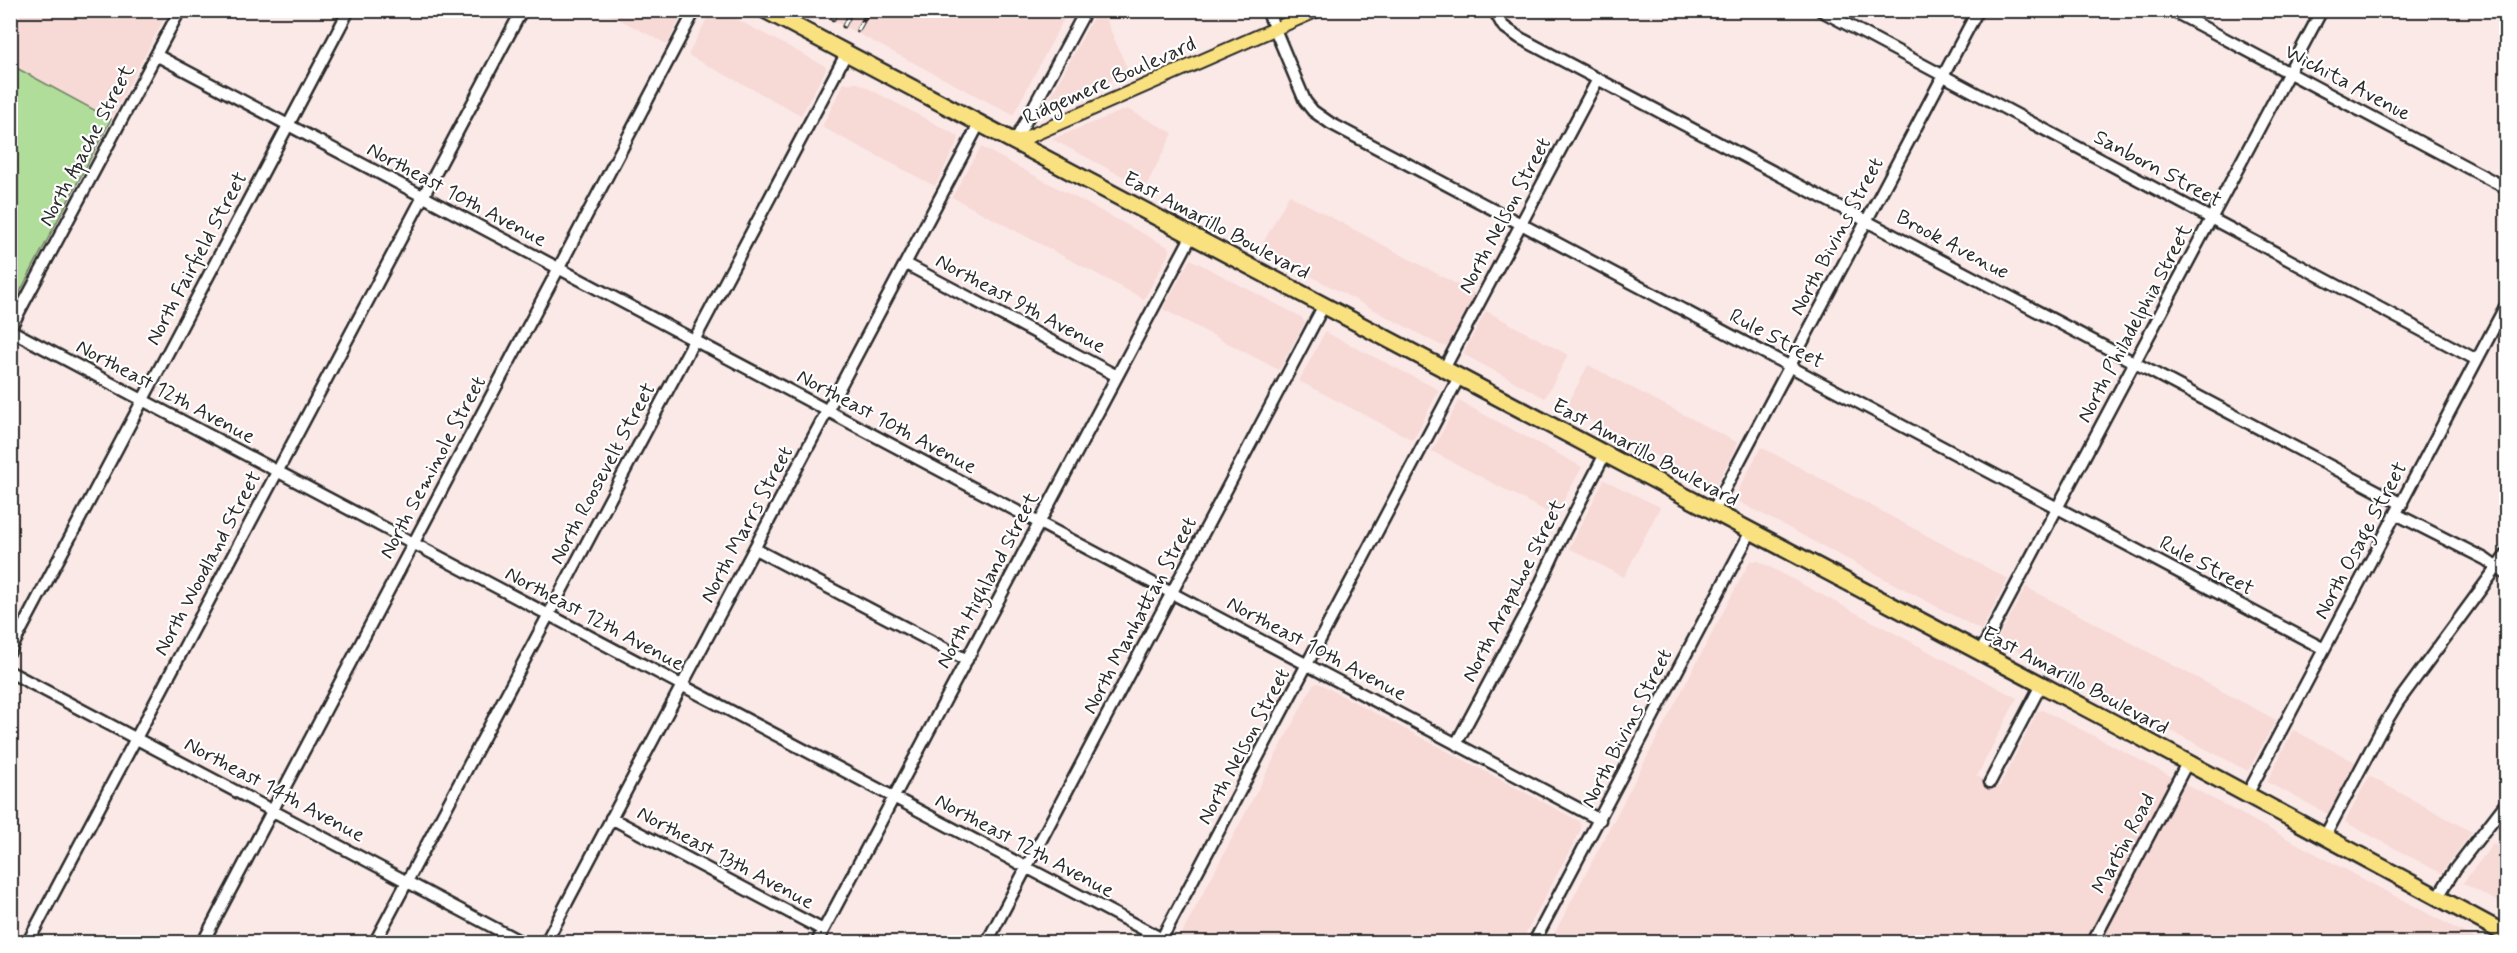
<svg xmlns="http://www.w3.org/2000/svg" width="2517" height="953" viewBox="0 0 2517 953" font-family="Mynerve,sans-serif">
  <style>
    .built { fill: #f7d9d6 }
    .green { fill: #b1dd9b; stroke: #6e8463; stroke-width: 1.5 }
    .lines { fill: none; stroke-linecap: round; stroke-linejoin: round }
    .minor-casing { stroke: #2b2b2b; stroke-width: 15 }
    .major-casing { stroke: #2b2b2b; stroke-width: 16 }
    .highway-casing { stroke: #2b2b2b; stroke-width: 20 }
    .minor { stroke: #fff; stroke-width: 10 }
    .major { stroke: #fae180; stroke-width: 12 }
    .highway { stroke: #fae180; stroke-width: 15 }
    .rail-casing { stroke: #2b2b2b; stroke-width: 5 }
    .rail { stroke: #fff; stroke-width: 3; stroke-dasharray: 9; stroke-linecap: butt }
    .labels { text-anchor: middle; stroke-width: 4.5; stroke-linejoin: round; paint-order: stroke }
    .street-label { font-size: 21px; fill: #2b2b2b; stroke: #fff }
  </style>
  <rect width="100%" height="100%" fill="#fae9e7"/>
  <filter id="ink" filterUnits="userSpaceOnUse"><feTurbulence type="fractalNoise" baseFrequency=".0167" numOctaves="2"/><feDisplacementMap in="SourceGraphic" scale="12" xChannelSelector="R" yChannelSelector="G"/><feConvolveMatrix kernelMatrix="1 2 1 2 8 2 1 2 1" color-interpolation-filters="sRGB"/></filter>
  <g filter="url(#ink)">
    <path class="built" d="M 22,11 L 168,11 L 111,119 L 11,65 L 11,31 Z
      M 603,11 L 684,11 L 667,44 Z
      M 711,11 L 721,11 L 825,66 L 826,69 L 801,115 L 688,55 Z
      M 815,11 L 1068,10 L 1068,11 L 1013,115 Z
      M 1103,13 L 1129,73 L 1044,109 L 1093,18 Z
      M 844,83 L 858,83 L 958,136 L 959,139 L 935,186 L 822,127 Z
      M 1127,109 L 1173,133 L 1145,188 L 1052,139 Z
      M 981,147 L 1168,247 L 1170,251 L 1144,299 L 952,197 Z
      M 1289,195 L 1475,294 L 1447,346 L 1440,345 L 1260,249 Z
      M 1190,259 L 1301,317 L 1305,322 L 1279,370 L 1163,309 Z
      M 1486,311 L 1568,355 L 1545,398 L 1463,354 Z
      M 1325,332 L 1439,390 L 1413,440 L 1299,381 Z
      M 1588,365 L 1738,443 L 1715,487 L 1566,408 Z
      M 1459,401 L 1582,467 L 1555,516 L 1432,451 Z
      M 1761,447 L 2008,579 L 1981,630 L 1734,499 Z
      M 1604,480 L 1660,507 L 1624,577 L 1569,548 Z
      M 1750,561 L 1758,561 L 2017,698 L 1977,776 L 1992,784 L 1999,787 L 2038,711 L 2042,710 L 2106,742 L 2481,942 L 1550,942 Z
      M 2026,587 L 2276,720 L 2248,771 L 2004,643 L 1999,637 Z
      M 1318,683 L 1579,821 L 1581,829 L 1521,942 L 1178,941 L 1313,685 Z
      M 2293,730 L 2357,763 L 2330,815 L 2267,782 Z
      M 2369,776 L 2472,832 L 2441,873 L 2345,822 Z
      M 2493,844 L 2506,851 L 2506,906 L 2463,883 Z"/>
    <path class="green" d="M 11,65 L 111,119 L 11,309 Z"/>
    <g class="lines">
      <g class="minor-casing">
        <path id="minor" d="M 1267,10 L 1305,101 L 1313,111 L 1330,123 L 2324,649
          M 1494,10 L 1503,26 L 1520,38 L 2402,504
          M 1820,10 L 2477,360
          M 2171,10 L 2506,188
          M 2497,10 L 2506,15
          M 156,55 L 1600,820
          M 1014,143 L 1086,10
          M 906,264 L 1117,376
          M 10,329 L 180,10
          M 10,330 L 1162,939
          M 1444,369 L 1598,79
          M 1713,511 L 1978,10
          M 2396,514 L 2485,559 L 2506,574
          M 755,549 L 967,660
          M 10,651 L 349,10
          M 1980,653 L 2322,10
          M 10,672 L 521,942
          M 1456,744 L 1530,606 L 1561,539 L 1605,454
          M 1990,782 L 2041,685
          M 2247,795 L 2506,305
          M 611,818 L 823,930
          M 2325,836 L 2380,732 L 2398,702 L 2506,555
          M 2438,897 L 2455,869 L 2506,803
          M 28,942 L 522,10
          M 203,942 L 695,10
          M 375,942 L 846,54
          M 546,942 L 979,124
          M 817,942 L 1192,235
          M 987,942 L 1324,305
          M 1160,942 L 1459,377
          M 1534,942 L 1751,531
          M 2093,942 L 2187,763"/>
      </g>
      <g class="major-casing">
        <path id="major" d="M 1014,143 L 1318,10"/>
      </g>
      <g class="highway-casing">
        <path id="highway" d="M 765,10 L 2116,724 L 2506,934"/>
      </g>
      <use href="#minor" class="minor"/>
      <use href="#major" class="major"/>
      <use href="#highway" class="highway"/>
      <g class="rail-casing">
        <path id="rail" d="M 824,15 L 826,10
          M 833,19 L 837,10
          M 844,26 L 852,10
          M 858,30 L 869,10"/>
      </g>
      <use href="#rail" class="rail"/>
    </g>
  </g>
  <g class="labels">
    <g class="street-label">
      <text transform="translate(1109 80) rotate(-24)" y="7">Ridgemere Boulevard</text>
      <text transform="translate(2348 82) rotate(28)" y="7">Wichita Avenue</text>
      <text transform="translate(86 145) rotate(-62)" y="7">North Apache Street</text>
      <text transform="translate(2158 168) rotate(28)" y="7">Sanborn Street</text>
      <text transform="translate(457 194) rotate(28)" y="7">Northeast 10th Avenue</text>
      <text transform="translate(1504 215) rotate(-62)" y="7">North Nelson Street</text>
      <text transform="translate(1217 225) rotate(28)" y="7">East Amarillo Boulevard</text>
      <text transform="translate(1836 236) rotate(-62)" y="7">North Bivins Street</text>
      <text transform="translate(1953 244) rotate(28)" y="7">Brook Avenue</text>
      <text transform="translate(196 258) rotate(-62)" y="7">North Fairfield Street</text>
      <text transform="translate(1021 303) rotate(28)" y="7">Northeast 9th Avenue</text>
      <text transform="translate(2134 323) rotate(-62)" y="7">North Philadelphia Street</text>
      <text transform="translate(1777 338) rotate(28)" y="7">Rule Street</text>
      <text transform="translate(166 391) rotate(28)" y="7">Northeast 12th Avenue</text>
      <text transform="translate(887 421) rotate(28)" y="7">Northeast 10th Avenue</text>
      <text transform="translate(1646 452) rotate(28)" y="7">East Amarillo Boulevard</text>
      <text transform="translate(432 467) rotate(-62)" y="7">North Seminole Street</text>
      <text transform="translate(602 473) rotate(-62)" y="7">North Roosevelt Street</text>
      <text transform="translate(746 524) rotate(-62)" y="7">North Marrs Street</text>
      <text transform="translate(2360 540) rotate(-62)" y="7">North Osage Street</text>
      <text transform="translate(207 563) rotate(-62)" y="7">North Woodland Street</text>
      <text transform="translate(2207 565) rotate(28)" y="7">Rule Street</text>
      <text transform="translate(987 580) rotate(-62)" y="7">North Highland Street</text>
      <text transform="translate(1513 590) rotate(-63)" y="7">North Arapahoe Street</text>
      <text transform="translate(1139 615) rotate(-62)" y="7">North Manhattan Street</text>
      <text transform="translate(595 618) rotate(28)" y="7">Northeast 12th Avenue</text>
      <text transform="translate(1317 648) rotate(28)" y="7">Northeast 10th Avenue</text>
      <text transform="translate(2076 680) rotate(28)" y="7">East Amarillo Boulevard</text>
      <text transform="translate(1626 728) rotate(-63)" y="7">North Bivins Street</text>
      <text transform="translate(1243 746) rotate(-62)" y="7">North Nelson Street</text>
      <text transform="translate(275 789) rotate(28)" y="7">Northeast 14th Avenue</text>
      <text transform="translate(2123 843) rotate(-62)" y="7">Martin Road</text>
      <text transform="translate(1025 845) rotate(28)" y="7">Northeast 12th Avenue</text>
      <text transform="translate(726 857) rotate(28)" y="7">Northeast 13th Avenue</text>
    </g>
  </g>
  <rect width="2517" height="953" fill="none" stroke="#fff" stroke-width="36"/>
  <rect x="18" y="18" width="2481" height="917" fill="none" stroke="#2b2b2b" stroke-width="2" filter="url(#ink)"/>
</svg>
